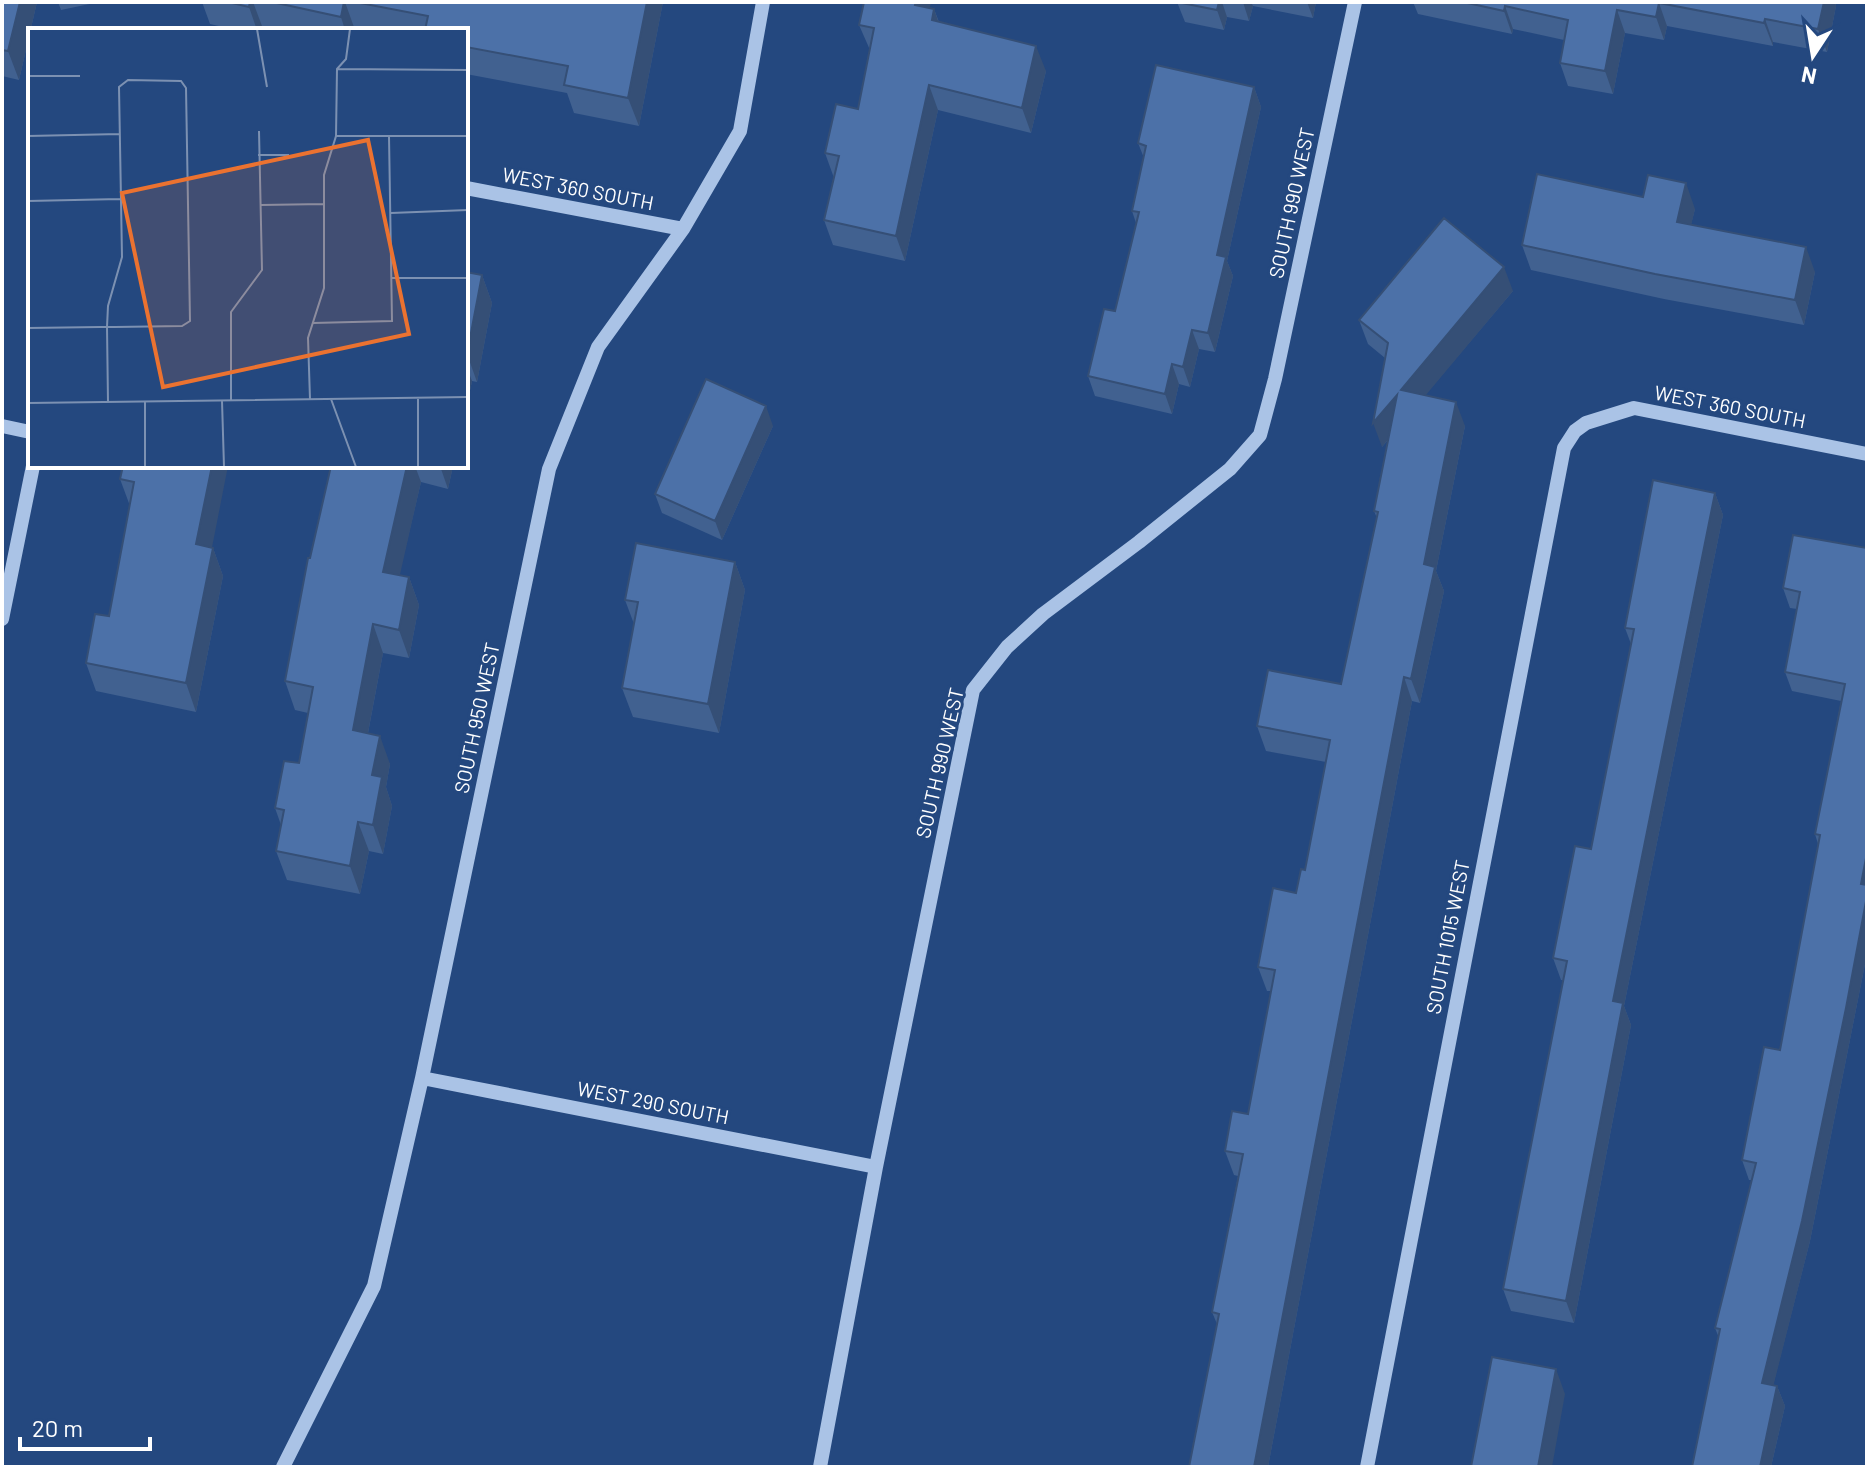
<svg xmlns="http://www.w3.org/2000/svg" width="1869" height="1469" viewBox="0 0 1869 1469" font-family="Barlow,sans-serif">
  <style>
    .lines { fill: none; stroke-linecap: round; stroke-linejoin: round }
    .minor { stroke: #aac3e6; stroke-width: 14 }
    .wall { fill: #416190 }
    .shaded-wall { fill: #354f76 }
    .building { fill: #4c71a8; stroke: #354f76; stroke-width: 2 }
    .labels { text-anchor: middle; stroke-width: 6; stroke-linejoin: round; paint-order: stroke }
    .street-label { font-size: 20px; fill: #fff; stroke: #24487f }
    .inset-road { fill: none; stroke: #7c91b2; stroke-width: 2 }
    .view { fill: #eb7230; fill-opacity: 0.15; stroke: #eb7230; stroke-width: 4 }
    .inset-edge { fill: none; stroke: #fff; stroke-width: 4 }
  </style>
  <rect width="100%" height="100%" fill="#24487f"/>
  <g class="lines">
    <path class="minor" d="M 466,188 L 683,229
      M 2,426 L 30,432
      M 2,619 L 33,466
      M 422,1078 L 876,1167
      M 283,1467 L 374,1286 L 422,1078 L 549,469 L 598,347 L 683,229 L 740,131 L 763,2
      M 820,1467 L 876,1167 L 973,690 L 1007,647 L 1043,614 L 1139,542 L 1230,469 L 1260,435 L 1275,379 L 1355,2
      M 1367,1467 L 1564,448 L 1575,431 L 1586,423 L 1634,408 L 1867,454"/>
  </g>
  <path class="wall" d="M 2,2 L 37,2 L 19,80 L 2,76 Z
    M 58,2 L 99,2 L 61,10 Z
    M 202,2 L 663,2 L 639,126 L 574,113 L 567,93 L 466,74 L 466,30 L 362,30 L 355,29 L 355,30 L 280,30 L 262,26 L 261,30 L 236,30 L 210,24 Z
    M 864,2 L 931,2 L 929,8 L 934,9 L 939,22 L 1046,71 L 1031,133 L 938,110 L 905,261 L 833,245 L 824,220 L 834,178 L 825,153 L 858,109 L 870,50 L 859,25 Z
    M 1177,2 L 1316,2 L 1313,18 L 1253,6 L 1249,21 L 1227,17 L 1224,30 L 1185,22 Z
    M 1413,2 L 1835,2 L 1836,6 L 1827,52 L 1773,42 L 1773,46 L 1667,26 L 1664,40 L 1625,33 L 1613,94 L 1568,86 L 1560,63 L 1564,40 L 1513,29 L 1512,34 L 1418,14 Z
    M 1254,87 L 1261,107 L 1227,261 L 1233,276 L 1215,352 L 1199,349 L 1190,387 L 1179,384 L 1172,414 L 1095,396 L 1088,376 L 1115,311 L 1136,223 L 1132,211 L 1144,158 L 1138,143 Z
    M 1695,209 L 1691,224 L 1815,272 L 1804,325 L 1664,299 L 1531,270 L 1522,245 Z
    M 466,272 L 482,275 L 492,303 L 477,382 L 472,381 L 466,409 Z
    M 1513,291 L 1425,395 L 1465,426 L 1436,571 L 1444,591 L 1420,703 L 1412,701 L 1268,1467 L 1189,1467 L 1217,1324 L 1212,1312 L 1238,1176 L 1234,1175 L 1225,1151 L 1248,1114 L 1271,991 L 1267,991 L 1258,967 L 1296,893 L 1305,870 L 1326,762 L 1266,751 L 1257,726 L 1341,684 L 1377,518 L 1374,511 L 1388,440 L 1382,447 L 1385,358 L 1368,344 L 1359,320 Z
    M 773,426 L 722,540 L 662,513 L 655,494 Z
    M 123,466 L 213,548 L 223,576 L 196,712 L 96,691 L 86,663 L 109,616 L 130,506 L 120,479 Z
    M 331,466 L 453,466 L 448,489 L 421,482 L 399,575 L 409,577 L 419,605 L 409,658 L 383,653 L 368,733 L 390,764 L 386,787 L 392,806 L 383,854 L 369,851 L 360,894 L 287,880 L 276,851 L 281,825 L 275,808 L 299,763 L 308,713 L 295,710 L 285,681 L 310,558 Z
    M 1715,493 L 1723,515 L 1624,1006 L 1631,1025 L 1574,1323 L 1511,1311 L 1503,1289 L 1563,980 L 1561,980 L 1553,958 L 1591,849 L 1631,644 L 1625,628 Z
    M 1867,548 L 1867,954 L 1810,1241 L 1773,1385 L 1777,1386 L 1785,1406 L 1771,1467 L 1692,1467 L 1719,1338 L 1715,1328 L 1752,1180 L 1749,1180 L 1742,1160 L 1780,1050 L 1818,844 L 1815,834 L 1841,701 L 1792,691 L 1785,672 L 1797,609 L 1790,608 L 1783,588 Z
    M 735,562 L 745,590 L 719,733 L 633,717 L 622,688 L 634,624 L 625,600 Z"/>
  <path class="shaded-wall" d="M 20,2 L 37,2 L 19,80 L 8,51 Z
    M 250,2 L 253,2 L 262,26 L 261,30 L 257,30 L 249,7 Z
    M 344,2 L 345,2 L 355,30 L 345,30 L 341,17 Z
    M 647,2 L 663,2 L 639,126 L 628,98 Z
    M 916,2 L 931,2 L 925,30 L 915,5 Z
    M 1219,2 L 1222,2 L 1227,17 L 1224,30 L 1217,10 Z
    M 1243,2 L 1251,2 L 1253,6 L 1249,21 Z
    M 1307,2 L 1316,2 L 1313,18 Z
    M 1824,2 L 1835,2 L 1836,6 L 1827,52 L 1818,29 Z
    M 1659,3 L 1667,26 L 1664,40 L 1656,17 Z
    M 1505,6 L 1513,29 L 1512,34 L 1504,11 Z
    M 934,9 L 943,35 L 932,20 Z
    M 1617,10 L 1625,33 L 1613,94 L 1605,71 Z
    M 1765,19 L 1773,42 L 1773,46 L 1764,23 Z
    M 1036,46 L 1046,71 L 1031,133 L 1022,108 Z
    M 929,85 L 938,110 L 905,261 L 896,236 Z
    M 1254,87 L 1261,107 L 1227,261 L 1233,276 L 1215,352 L 1208,333 L 1217,255 Z
    M 1686,183 L 1695,209 L 1686,247 L 1677,222 Z
    M 1806,247 L 1815,272 L 1804,325 L 1795,300 Z
    M 1504,267 L 1513,291 L 1410,414 L 1401,390 Z
    M 482,275 L 492,303 L 477,382 L 467,354 Z
    M 1192,330 L 1199,349 L 1190,387 L 1183,367 Z
    M 1172,364 L 1179,384 L 1172,414 L 1165,394 Z
    M 466,365 L 472,381 L 466,409 Z
    M 1397,395 L 1405,419 L 1382,447 L 1373,423 Z
    M 1456,402 L 1465,426 L 1436,571 L 1444,591 L 1420,703 L 1411,679 L 1424,564 Z
    M 766,406 L 773,426 L 722,540 L 715,521 Z
    M 212,466 L 228,466 L 207,573 L 196,544 Z
    M 407,466 L 415,466 L 421,482 L 394,601 L 383,572 Z
    M 440,466 L 453,466 L 448,489 Z
    M 1715,493 L 1723,515 L 1624,1006 L 1631,1025 L 1574,1323 L 1566,1301 L 1613,1001 Z
    M 213,548 L 223,576 L 196,712 L 186,683 Z
    M 735,562 L 745,590 L 719,733 L 708,704 Z
    M 409,577 L 419,605 L 409,658 L 399,630 Z
    M 373,624 L 383,653 L 363,759 L 353,730 Z
    M 1404,677 L 1412,701 L 1268,1467 L 1254,1467 Z
    M 380,736 L 390,764 L 386,787 L 392,806 L 383,854 L 373,825 L 372,775 Z
    M 358,822 L 369,851 L 360,894 L 350,866 Z
    M 1867,853 L 1867,954 L 1810,1241 L 1769,1403 L 1762,1383 Z
    M 1556,1369 L 1565,1394 L 1552,1467 L 1538,1467 Z
    M 1777,1386 L 1785,1406 L 1771,1467 L 1760,1467 Z"/>
  <path class="building" d="M 2,2 L 20,2 L 8,51 L 2,50 Z
    M 228,2 L 250,2 L 249,7 Z
    M 272,2 L 344,2 L 341,17 Z
    M 355,2 L 647,2 L 628,98 L 564,85 L 568,66 L 466,47 L 466,30 L 425,30 L 428,16 Z
    M 864,2 L 916,2 L 915,5 L 934,9 L 932,20 L 1036,46 L 1022,108 L 929,85 L 896,236 L 824,220 L 839,156 L 825,153 L 836,104 L 858,109 L 874,28 L 859,25 Z
    M 1177,2 L 1219,2 L 1217,10 Z
    M 1463,2 L 1824,2 L 1818,29 L 1765,19 L 1764,23 L 1659,3 L 1656,17 L 1617,10 L 1605,71 L 1560,63 L 1568,20 L 1505,6 L 1504,11 Z
    M 1156,65 L 1254,87 L 1217,255 L 1226,257 L 1208,333 L 1192,330 L 1183,367 L 1172,364 L 1165,394 L 1088,376 L 1104,309 L 1115,311 L 1139,212 L 1132,211 L 1146,146 L 1138,143 Z
    M 1537,174 L 1643,197 L 1648,175 L 1686,183 L 1677,222 L 1806,247 L 1795,300 L 1655,274 L 1522,245 Z
    M 1444,218 L 1504,267 L 1401,390 L 1456,402 L 1424,564 L 1435,567 L 1411,679 L 1404,677 L 1254,1467 L 1189,1467 L 1219,1314 L 1212,1312 L 1243,1154 L 1225,1151 L 1232,1111 L 1248,1114 L 1275,970 L 1258,967 L 1273,888 L 1296,893 L 1301,869 L 1305,870 L 1330,740 L 1257,726 L 1268,670 L 1341,684 L 1378,512 L 1374,511 L 1397,395 L 1373,423 L 1388,343 L 1359,320 Z
    M 466,272 L 482,275 L 467,354 L 466,354 Z
    M 706,379 L 766,406 L 715,521 L 655,494 Z
    M 123,466 L 212,466 L 196,544 L 213,548 L 186,683 L 86,663 L 95,614 L 109,616 L 134,482 L 120,479 Z
    M 331,466 L 407,466 L 383,572 L 409,577 L 399,630 L 373,624 L 353,730 L 380,736 L 372,775 L 382,777 L 373,825 L 358,822 L 350,866 L 276,851 L 284,810 L 275,808 L 284,761 L 299,763 L 313,687 L 285,681 L 308,558 L 310,558 Z
    M 1653,480 L 1715,493 L 1613,1001 L 1623,1003 L 1566,1301 L 1503,1289 L 1567,961 L 1553,958 L 1575,846 L 1591,849 L 1634,629 L 1625,628 Z
    M 1793,535 L 1867,548 L 1867,853 L 1861,884 L 1867,885 L 1867,896 L 1846,1008 L 1802,1221 L 1762,1383 L 1777,1386 L 1760,1467 L 1692,1467 L 1720,1329 L 1715,1328 L 1756,1163 L 1742,1160 L 1764,1047 L 1780,1050 L 1820,835 L 1815,834 L 1845,684 L 1785,672 L 1800,592 L 1783,588 Z
    M 636,543 L 735,562 L 708,704 L 622,688 L 638,602 L 625,600 Z
    M 1492,1357 L 1556,1369 L 1538,1467 L 1471,1467 Z"/>
  <g class="labels">
    <g class="street-label">
      <text transform="translate(578 189) rotate(11)" y="7">WEST 360 SOUTH</text>
      <text transform="translate(1292 203) rotate(-78)" y="7">SOUTH 990 WEST</text>
      <text transform="translate(1730 407) rotate(11)" y="7">WEST 360 SOUTH</text>
      <text transform="translate(477 718) rotate(-78)" y="7">SOUTH 950 WEST</text>
      <text transform="translate(940 763) rotate(-77)" y="7">SOUTH 990 WEST</text>
      <text transform="translate(1448 937) rotate(-79)" y="7">SOUTH 1015 WEST</text>
      <text transform="translate(653 1103) rotate(11)" y="7">WEST 290 SOUTH</text>
    </g>
  </g>
  <g transform="translate(28 28)">
    <rect width="440" height="440" fill="#24487f"/>
    <path class="inset-road" d="M 229,1 L 239,59M 309,41 L 440,42M 0,48 L 52,48M 0,108 L 92,106M 308,108 L 440,108M 230,127 L 261,127M 0,173 L 92,171M 233,177 L 296,176M 363,185 L 440,182M 364,250 L 440,250M 285,295 L 364,293 L 361,108M 0,300 L 72,299 L 87,299 L 154,298 L 162,293 L 158,60 L 153,53 L 100,52 L 91,59 L 94,229 L 80,278 L 79,299 L 80,374M 282,371 L 280,310 L 296,260 L 296,147 L 308,108 L 309,41 L 318,31 L 322,1M 303,371 L 328,439M 390,371 L 390,439M 117,373 L 117,439M 194,373 L 196,439M 203,373 L 203,284 L 234,242 L 231,103M 0,375 L 440,369"/>
    <path class="view" d="M 340,112 L 381,306 L 135,359 L 94,165 Z"/>
    <rect width="440" height="440" class="inset-edge"/>
  </g>
  <rect width="1869" height="1469" fill="none" stroke="#ffffff" stroke-width="8"/>
  <g transform="translate(1813 56) rotate(192)" stroke="#24487f" stroke-width="6" paint-order="stroke">
  <path d="M0-6L14 30L0 20L-14 30Z" fill="#ffffff"/>
  <text y="-12" font-size="22" font-weight="bold" text-anchor="middle" fill="#ffffff">N</text>
  </g>
  <path d="M20 1437v12h130v-12" fill="none" stroke="#ffffff" stroke-width="4"/>
  <text x="32" y="1437" font-size="24" fill="#ffffff" stroke="#24487f" stroke-width="6" paint-order="stroke">20 m</text>
</svg>
